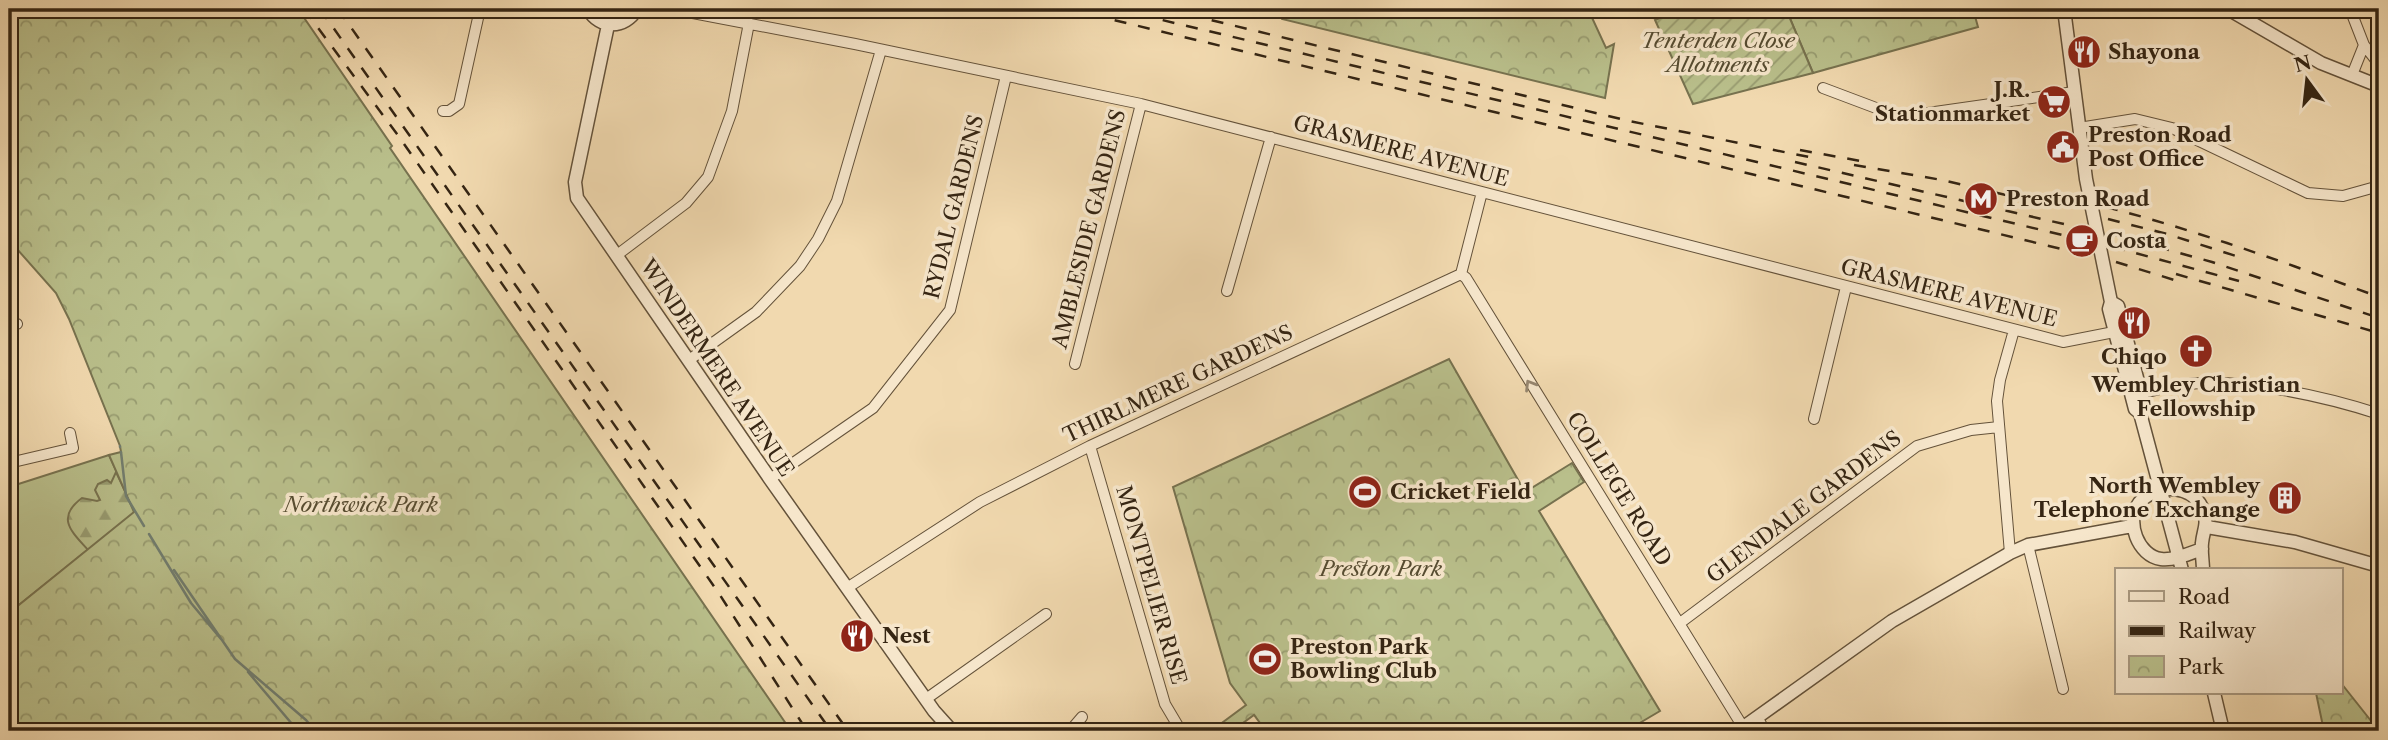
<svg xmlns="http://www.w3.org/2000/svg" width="2388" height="740" viewBox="0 0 2388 740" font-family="'Libre Caslon Text',serif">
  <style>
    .grass { fill: #b9bf8b; stroke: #77724f; stroke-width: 2 }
    .forest { fill: url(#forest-firs); stroke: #77724f; stroke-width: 2 }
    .park { fill: url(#park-crowns); stroke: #77724f; stroke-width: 2 }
    .garden { fill: url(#garden-furrows); stroke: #77724f; stroke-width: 2 }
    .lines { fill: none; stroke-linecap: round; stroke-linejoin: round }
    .stream { stroke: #727e70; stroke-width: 2.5 }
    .minor-casing { stroke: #64523a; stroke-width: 12 }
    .tertiary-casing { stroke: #64523a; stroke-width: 15 }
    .minor { stroke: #f6e6cb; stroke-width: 10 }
    .tertiary { stroke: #f6e6cb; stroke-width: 12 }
    .rail { stroke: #352513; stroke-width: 2.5; stroke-dasharray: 12 12; stroke-linecap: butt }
    .oneway { stroke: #96866f }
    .labels { text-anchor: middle; stroke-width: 7; stroke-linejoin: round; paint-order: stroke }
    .park-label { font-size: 21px; font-style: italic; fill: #564c31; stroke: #f6e6cb }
    .poi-label { font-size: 21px; font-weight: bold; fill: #352513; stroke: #f6e6cb; text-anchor: start }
    .street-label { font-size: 21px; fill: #352513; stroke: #f6e6cb }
  </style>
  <defs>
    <pattern id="forest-firs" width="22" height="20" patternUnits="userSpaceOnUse" patternTransform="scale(1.75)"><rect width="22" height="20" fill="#b9bf8b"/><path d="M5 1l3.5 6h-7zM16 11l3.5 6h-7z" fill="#979b70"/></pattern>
    <pattern id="park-crowns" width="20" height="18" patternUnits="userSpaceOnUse" patternTransform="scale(1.75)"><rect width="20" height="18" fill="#b9bf8b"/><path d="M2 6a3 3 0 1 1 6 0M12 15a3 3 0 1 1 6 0" fill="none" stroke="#979b70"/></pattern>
    <pattern id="garden-furrows" width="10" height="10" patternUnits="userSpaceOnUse" patternTransform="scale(1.75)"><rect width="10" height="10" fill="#b9bf8b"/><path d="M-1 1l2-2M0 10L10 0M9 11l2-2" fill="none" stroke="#979b70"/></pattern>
  </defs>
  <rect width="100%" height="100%" fill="#f1d9af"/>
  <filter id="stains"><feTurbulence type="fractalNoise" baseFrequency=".00286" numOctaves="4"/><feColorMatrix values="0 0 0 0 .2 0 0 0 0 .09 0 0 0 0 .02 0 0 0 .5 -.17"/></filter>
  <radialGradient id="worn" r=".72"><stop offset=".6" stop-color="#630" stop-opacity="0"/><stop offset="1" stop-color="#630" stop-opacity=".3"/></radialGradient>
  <path class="grass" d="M 109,455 L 135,512 L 9,613 L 9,487 Z"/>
  <path class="forest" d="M 116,472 L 135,512 L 88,550 C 72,532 55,518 82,498 L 97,501 L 100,500 L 95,490 L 98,484 L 107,480 L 111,483 Z"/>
  <path class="park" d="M 9,9 L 298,9 L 392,146 L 390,148 L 791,731 L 9,731 L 9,613 L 134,512 L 109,455 L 121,452 L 120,446 L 69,319 L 56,293 L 9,240 Z
    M 1279,9 L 1588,9 L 1606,48 L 1614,44 L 1605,98 L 1282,19 Z
    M 1786,9 L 1973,9 L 1978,27 L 1813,73 Z
    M 1449,359 L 1525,492 L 1572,463 L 1584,482 L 1539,511 L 1660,711 L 1626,731 L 1266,731 L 1254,715 L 1232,731 L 1211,731 L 1246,705 L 1230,683 L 1173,487 Z
    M 2341,683 L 2379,731 L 2324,731 L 2316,693 L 2341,693 Z"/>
  <path class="garden" d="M 1681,9 L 1786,9 L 1813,73 L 1693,104 L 1655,20 Z"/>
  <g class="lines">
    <path class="stream" d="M 120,446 L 120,447
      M 121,452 L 126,496 L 144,526
      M 149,534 L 191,603 L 221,639
      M 174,570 L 235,659 L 306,720 L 315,731
      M 248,672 L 298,731"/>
    <g class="minor-casing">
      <path id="minor" d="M 672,9 L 855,44 L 1141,104 L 2063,342 L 2114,332
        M 2350,9 L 2364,45 L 2379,64
        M 2352,75 L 2364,45
        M 1823,88 L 1900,117 L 2074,92
        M 443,111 L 449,111 L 459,104 L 480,9
        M 2079,128 L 2135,119 L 2172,128 L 2308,193 L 2343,196 L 2379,186
        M 617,255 L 686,203 L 708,177 L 732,111 L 749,23
        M 1461,274 L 1466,278 L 1743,727
        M 1227,291 L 1271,137
        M 9,326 L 17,324
        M 689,360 L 756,312 L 800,266 L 818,239 L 837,201 L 881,50
        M 1075,364 L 1141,104
        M 2141,393 C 2157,390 2173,385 2189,384 C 2244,378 2327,397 2379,414
        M 1814,419 L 1846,287
        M 1090,446 L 1165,704 L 1181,731
        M 9,463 L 73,448 L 70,433
        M 770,479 L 873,408 L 950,310 L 1006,76
        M 2028,545 L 2063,689
        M 2010,553 L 1997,401 L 2000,380 L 2014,330
        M 847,588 L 980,502 L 1090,446 L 1461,274 L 1482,192
        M 1680,623 L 1917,446 L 1971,430 L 1999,427
        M 926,699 L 1046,614
        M 1757,717 L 1765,731
        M 1070,731 L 1082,717"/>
    </g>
    <g class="tertiary-casing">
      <path id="tertiary" d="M 588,9 C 600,30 625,29 637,9
        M 2064,9 L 2086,179 L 2111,302 L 2109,309 L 2135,409 L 2140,413 L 2182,570
        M 2228,9 L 2321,63 L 2379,86
        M 608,25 L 575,182 L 577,198 L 770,479 L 934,711 L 952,731
        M 2111,302 L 2118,306 L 2141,393 L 2144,406 L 2140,413
        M 2207,527 L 2295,542 L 2379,566
        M 2202,549 C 2191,553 2173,561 2161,559 C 2138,556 2125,521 2139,503 C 2157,482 2196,484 2204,513 C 2208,525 2203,531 2202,543 C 2201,552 2203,562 2203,570
        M 2214,693 L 2223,731
        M 1738,731 L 1892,621 L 2010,553 L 2028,545 L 2132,526"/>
    </g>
    <use href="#minor" class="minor"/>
    <use href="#tertiary" class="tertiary"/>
    <path class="rail" d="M 304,9 L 397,134 L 718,592 L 807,731
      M 320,9 L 831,731
      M 338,9 L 848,731
      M 1068,9 L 2074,252
      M 1116,9 L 2071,237
      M 1165,9 L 1629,121 L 1809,157
      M 1800,150 L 1866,162
      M 1795,162 L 2068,225
      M 1854,165 L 1942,180 L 2065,209
      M 2106,207 C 2199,231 2289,264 2379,297
      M 2108,219 L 2167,234 L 2236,256
      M 2111,234 L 2212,262 L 2379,318
      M 2113,247 L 2239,281
      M 2116,262 L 2184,283
      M 2176,274 L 2379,333"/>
  </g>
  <defs><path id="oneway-chevron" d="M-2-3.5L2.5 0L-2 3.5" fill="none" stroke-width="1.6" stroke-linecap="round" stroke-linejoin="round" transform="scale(1.75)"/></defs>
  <use class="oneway" href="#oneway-chevron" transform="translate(1530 385) rotate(-121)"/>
  <defs>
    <g id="restaurant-disc" transform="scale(1.75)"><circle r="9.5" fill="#8f2418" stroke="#f6e6cb"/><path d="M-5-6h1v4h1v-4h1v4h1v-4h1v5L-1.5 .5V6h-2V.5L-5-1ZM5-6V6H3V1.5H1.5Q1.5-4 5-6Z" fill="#fff"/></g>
    <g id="supermarket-disc" transform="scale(1.75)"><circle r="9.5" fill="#8f2418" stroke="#f6e6cb"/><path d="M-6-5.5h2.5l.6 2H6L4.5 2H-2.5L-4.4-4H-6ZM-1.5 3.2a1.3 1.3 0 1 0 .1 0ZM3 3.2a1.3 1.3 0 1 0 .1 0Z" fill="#fff"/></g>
    <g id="civic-disc" transform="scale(1.75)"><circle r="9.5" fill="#8f2418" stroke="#f6e6cb"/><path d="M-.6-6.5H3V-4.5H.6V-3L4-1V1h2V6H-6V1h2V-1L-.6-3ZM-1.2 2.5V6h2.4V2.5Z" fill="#fff"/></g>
    <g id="metro-disc" transform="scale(1.75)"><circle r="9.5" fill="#8f2418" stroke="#f6e6cb"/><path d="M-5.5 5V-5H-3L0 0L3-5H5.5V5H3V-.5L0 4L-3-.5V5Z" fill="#fff"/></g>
    <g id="cafe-disc" transform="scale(1.75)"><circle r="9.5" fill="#8f2418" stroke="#f6e6cb"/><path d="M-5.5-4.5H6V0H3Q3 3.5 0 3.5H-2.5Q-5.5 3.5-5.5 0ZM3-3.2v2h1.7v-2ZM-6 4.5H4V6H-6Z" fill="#fff"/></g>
    <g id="church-disc" transform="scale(1.75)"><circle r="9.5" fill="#8f2418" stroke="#f6e6cb"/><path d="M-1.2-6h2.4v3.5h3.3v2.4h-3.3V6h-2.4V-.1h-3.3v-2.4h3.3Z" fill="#fff"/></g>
    <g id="stadium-disc" transform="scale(1.75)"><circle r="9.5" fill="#8f2418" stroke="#f6e6cb"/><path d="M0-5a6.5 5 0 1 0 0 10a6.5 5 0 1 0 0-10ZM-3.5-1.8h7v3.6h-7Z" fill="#fff"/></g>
    <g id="building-disc" transform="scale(1.75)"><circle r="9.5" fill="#8f2418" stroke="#f6e6cb"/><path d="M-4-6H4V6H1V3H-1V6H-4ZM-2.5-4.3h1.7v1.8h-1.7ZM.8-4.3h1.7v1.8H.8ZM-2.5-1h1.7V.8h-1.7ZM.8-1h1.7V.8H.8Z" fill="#fff"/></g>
  </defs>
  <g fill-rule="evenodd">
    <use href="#restaurant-disc" x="2084" y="52"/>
    <use href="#supermarket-disc" x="2054" y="102"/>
    <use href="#civic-disc" x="2063" y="147"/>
    <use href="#metro-disc" x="1981" y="199"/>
    <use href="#cafe-disc" x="2082" y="241"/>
    <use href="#restaurant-disc" x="2134" y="323"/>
    <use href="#church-disc" x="2196" y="351"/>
    <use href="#stadium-disc" x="1365" y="492"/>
    <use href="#building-disc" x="2285" y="498"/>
    <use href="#restaurant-disc" x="857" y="636"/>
    <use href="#stadium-disc" x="1265" y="659"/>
  </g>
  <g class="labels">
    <g class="park-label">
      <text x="1718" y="48">Tenterden Close<tspan x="1718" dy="24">Allotments</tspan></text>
      <text x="361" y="512">Northwick Park</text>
      <text x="1381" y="576">Preston Park</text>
    </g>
    <g class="poi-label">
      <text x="2108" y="59">Shayona</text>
      <text x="2030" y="97" text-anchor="end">J.R.<tspan x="2030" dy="24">Stationmarket</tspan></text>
      <text x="2088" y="142">Preston Road<tspan x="2088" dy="24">Post Office</tspan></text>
      <text x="2006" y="206">Preston Road</text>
      <text x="2106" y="248">Costa</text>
      <text x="2134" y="364" text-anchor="middle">Chiqo</text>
      <text x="2196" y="392" text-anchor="middle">Wembley Christian<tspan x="2196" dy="24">Fellowship</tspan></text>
      <text x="2260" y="493" text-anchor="end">North Wembley<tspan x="2260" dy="24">Telephone Exchange</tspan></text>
      <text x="1390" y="499">Cricket Field</text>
      <text x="882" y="643">Nest</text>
      <text x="1290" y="654">Preston Park<tspan x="1290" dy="24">Bowling Club</tspan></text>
    </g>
    <g class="street-label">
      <text transform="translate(1401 151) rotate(15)" y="7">GRASMERE AVENUE</text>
      <text transform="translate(954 207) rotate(-76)" y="7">RYDAL GARDENS</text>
      <text transform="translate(1089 229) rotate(-76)" y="7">AMBLESIDE GARDENS</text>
      <text transform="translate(1949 293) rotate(14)" y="7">GRASMERE AVENUE</text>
      <text transform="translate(717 368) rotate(56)" y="7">WINDERMERE AVENUE</text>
      <text transform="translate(1178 384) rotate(-25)" y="7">THIRLMERE GARDENS</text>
      <text transform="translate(1619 489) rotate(58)" y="7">COLLEGE ROAD</text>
      <text transform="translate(1804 507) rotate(-37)" y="7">GLENDALE GARDENS</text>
      <text transform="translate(1151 585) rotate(74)" y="7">MONTPELIER RISE</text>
    </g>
  </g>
  <rect width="2388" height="740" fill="none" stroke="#f1d9af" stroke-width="35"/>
  <rect x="10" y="10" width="2367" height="719" fill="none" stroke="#352513" stroke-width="3.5"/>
  <rect x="18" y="18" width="2353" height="705" fill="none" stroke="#352513" stroke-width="2"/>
  <rect x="2115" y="568" width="228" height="126" fill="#f6e6cb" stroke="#a99981" stroke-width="2"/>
  <rect x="2129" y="591" width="35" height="10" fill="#f6e6cb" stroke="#a99981" stroke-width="2"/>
  <text x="2178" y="604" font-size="21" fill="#352513">Road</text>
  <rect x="2129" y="626" width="35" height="10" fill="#352513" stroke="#a99981" stroke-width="2"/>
  <text x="2178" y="638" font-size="21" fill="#352513">Railway</text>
  <rect x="2129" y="656" width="35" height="21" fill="url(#park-crowns)" stroke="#a99981" stroke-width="2"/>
  <text x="2178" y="674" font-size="21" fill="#352513">Park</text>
  <g transform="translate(2307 80) rotate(345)" stroke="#f6e6cb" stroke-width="5" paint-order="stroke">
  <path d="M0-5L12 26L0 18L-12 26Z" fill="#352513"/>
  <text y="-10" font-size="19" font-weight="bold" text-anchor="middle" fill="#352513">N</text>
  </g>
  <rect width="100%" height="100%" filter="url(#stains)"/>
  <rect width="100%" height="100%" fill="url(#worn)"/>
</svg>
